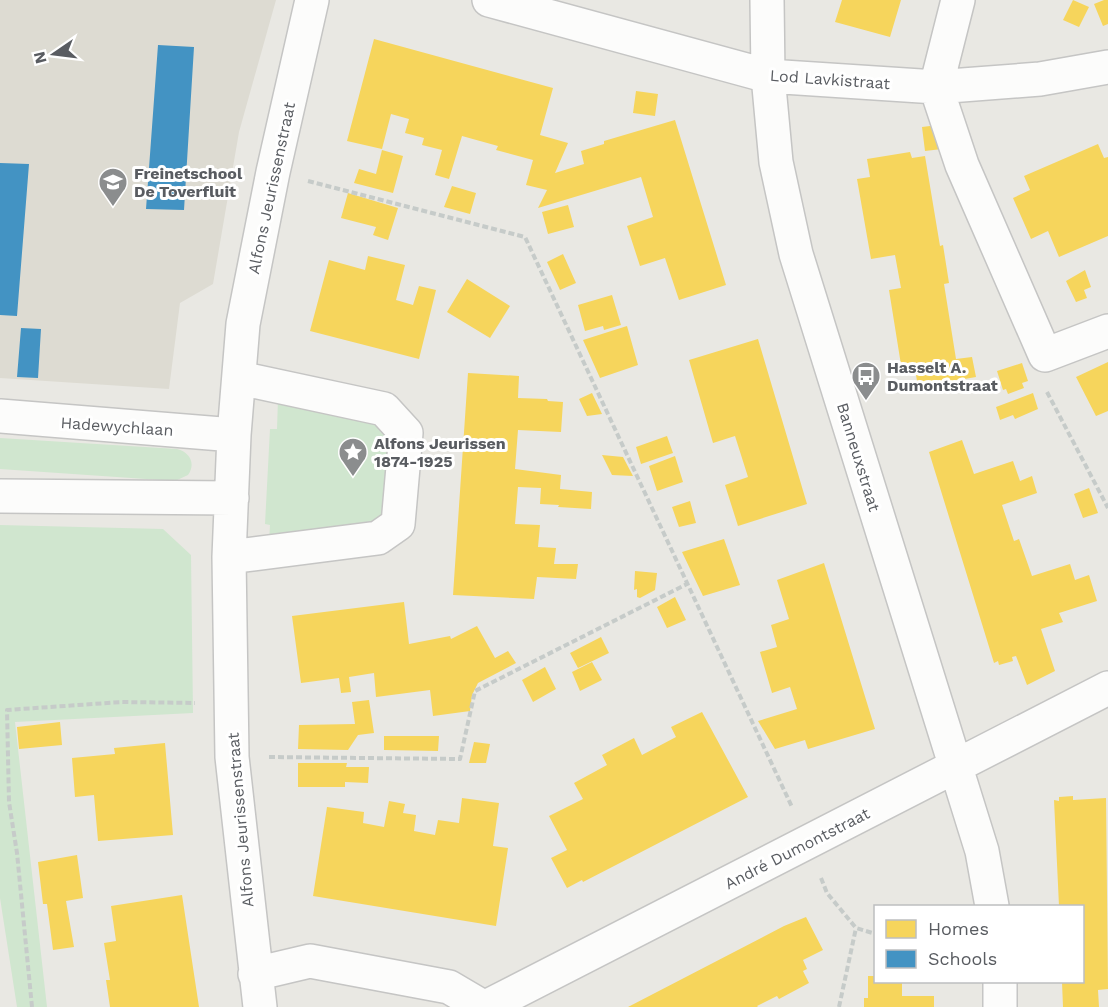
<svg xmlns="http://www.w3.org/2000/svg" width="1108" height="1007" viewBox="0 0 1108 1007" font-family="'Work Sans',sans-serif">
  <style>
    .education { fill: #dddbd2 }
    .green { fill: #d0e6cf }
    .homes { fill: #f6d55c }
    .schools { fill: #4393c3 }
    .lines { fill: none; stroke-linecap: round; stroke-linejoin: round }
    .minor-casing { stroke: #c5c5c4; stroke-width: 36 }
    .path { stroke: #c6cbc9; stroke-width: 4; stroke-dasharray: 6 3; stroke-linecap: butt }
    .minor { stroke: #fcfcfb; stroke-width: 33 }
    .labels { text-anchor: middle; stroke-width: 6; stroke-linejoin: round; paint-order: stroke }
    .street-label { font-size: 16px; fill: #595c61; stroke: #fff }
    .poi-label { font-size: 16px; font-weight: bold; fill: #595c61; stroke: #fff; text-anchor: start }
  </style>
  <rect width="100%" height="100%" fill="#e9e8e3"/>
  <path class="education" d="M 0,0 L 276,0 L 239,132 L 213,284 L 180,303 L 169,389 L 0,378 Z"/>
  <path class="green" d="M 278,399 L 380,425 L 390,434 L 384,522 L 269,543 L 270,525 L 265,524 L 270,429 L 277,429 Z
    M 0,438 L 177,449 C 190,452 196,464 188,475 L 175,481 L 0,469 Z
    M 0,525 L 163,529 L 191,555 L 193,713 L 15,722 L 47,1007 L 17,1007 L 0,898 Z"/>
  <path class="homes" d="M 842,0 L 901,0 L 890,37 L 835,22 Z
    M 1073,0 L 1089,7 L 1079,27 L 1063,20 Z
    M 1104,0 L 1108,0 L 1108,24 L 1103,26 L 1094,4 Z
    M 374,39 L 553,88 L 540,135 L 568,143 L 555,173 L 584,164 L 581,151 L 604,144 L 604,141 L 675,120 L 726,285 L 679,300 L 665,258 L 640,266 L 627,226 L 653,217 L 641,177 L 538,208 L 547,190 L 526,185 L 533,160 L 496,150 L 498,146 L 462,136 L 449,179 L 435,175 L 442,150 L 422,145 L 424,138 L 405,133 L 409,119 L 391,114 L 382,149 L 347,141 Z
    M 636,91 L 658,94 L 655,116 L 633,113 Z
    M 938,125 L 942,149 L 925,151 L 922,127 Z
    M 1098,144 L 1104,158 L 1108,157 L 1108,236 L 1059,257 L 1048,231 L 1031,239 L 1013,198 L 1030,190 L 1024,176 Z
    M 382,150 L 403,156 L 393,193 L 354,183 L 359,169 L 376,174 Z
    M 910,152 L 912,158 L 925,156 L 940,246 L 943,245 L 949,283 L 944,284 L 956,359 L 972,357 L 976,377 L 918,387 L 915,369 L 902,371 L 889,290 L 901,288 L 895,255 L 871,259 L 857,179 L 870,177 L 867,159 Z
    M 452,186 L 476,193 L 470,214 L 444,207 Z
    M 348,193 L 398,208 L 388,240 L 373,235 L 376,227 L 341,218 Z
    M 568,205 L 574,227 L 548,234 L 542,212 Z
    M 563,254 L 576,283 L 560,290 L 547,262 Z
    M 368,256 L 405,265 L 396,300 L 413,305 L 419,286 L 436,290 L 419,359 L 310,331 L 329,260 L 365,270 Z
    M 1085,270 L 1091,287 L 1084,290 L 1087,298 L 1076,302 L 1066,281 Z
    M 467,279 L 510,306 L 490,338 L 447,312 Z
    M 612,295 L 621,325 L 604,330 L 603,326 L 585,331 L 578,305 Z
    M 627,326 L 638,365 L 600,378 L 583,340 Z
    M 758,339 L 807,504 L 738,526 L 725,485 L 748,477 L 735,436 L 713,443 L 689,360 Z
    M 1108,362 L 1108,411 L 1096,416 L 1076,377 Z
    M 1022,363 L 1028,381 L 1022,383 L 1024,388 L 1008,394 L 1006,389 L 1003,390 L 997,371 Z
    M 468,373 L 519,376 L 518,398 L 547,399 L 548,401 L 563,402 L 561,432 L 518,430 L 515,469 L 561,475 L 560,489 L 592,492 L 591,509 L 558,507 L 559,505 L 540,504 L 541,488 L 518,487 L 515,524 L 540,525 L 538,547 L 556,548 L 554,564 L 578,564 L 576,579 L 537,577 L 534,599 L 453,595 Z
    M 592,393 L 602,414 L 587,416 L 579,399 Z
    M 1033,393 L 1038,409 L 1015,419 L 1013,415 L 1000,420 L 996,407 Z
    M 667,436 L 673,453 L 641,464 L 636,447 Z
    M 962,440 L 974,474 L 1013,461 L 1020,481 L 1032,476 L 1037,493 L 1002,505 L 1014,541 L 1019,539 L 1032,576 L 1070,564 L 1075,580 L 1089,575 L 1097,601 L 1059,613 L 1063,622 L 1041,629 L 1055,671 L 1027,685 L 1016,656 L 1012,657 L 1013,661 L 999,665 L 998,661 L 994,663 L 929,452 Z
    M 602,455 L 623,457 L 633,476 L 612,475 Z
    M 675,456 L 683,482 L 657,491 L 649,466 Z
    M 1089,488 L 1098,513 L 1083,518 L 1074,494 Z
    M 690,501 L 696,523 L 679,527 L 672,507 Z
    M 724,539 L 740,585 L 703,596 L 682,552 Z
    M 824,563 L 875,729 L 808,749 L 805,740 L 775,749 L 758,721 L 797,709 L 790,687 L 772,693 L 760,652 L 777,647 L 771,625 L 789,619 L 777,580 Z
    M 635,571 L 657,573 L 655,590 L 640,598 L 637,597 L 637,589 L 634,590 Z
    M 675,597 L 686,620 L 667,628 L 657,607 Z
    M 404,602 L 409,644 L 450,636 L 451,639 L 477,626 L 495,658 L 508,651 L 516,663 L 478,683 L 472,695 L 470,711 L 433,716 L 430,690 L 376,697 L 374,673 L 349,677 L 351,692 L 341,693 L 339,678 L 301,683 L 292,616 Z
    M 601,637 L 609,653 L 578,668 L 570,653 Z
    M 592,662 L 602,680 L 580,691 L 572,672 Z
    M 545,667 L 556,689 L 533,702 L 522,680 Z
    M 369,700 L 374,733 L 358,735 L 348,750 L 298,749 L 299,725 L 355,724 L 352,702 Z
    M 702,712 L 748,797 L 583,882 L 582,880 L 567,888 L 551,858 L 567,850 L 549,816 L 583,799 L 574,783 L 607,765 L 602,755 L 634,738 L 642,755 L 676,737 L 671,727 Z
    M 60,722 L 62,745 L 19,749 L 17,727 Z
    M 384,736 L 439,736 L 438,751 L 384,750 Z
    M 474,742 L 490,744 L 486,763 L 469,763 Z
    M 165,743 L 173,835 L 98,841 L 94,795 L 75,797 L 72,758 L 115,754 L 114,748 Z
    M 298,763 L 347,763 L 346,767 L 369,767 L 368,783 L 345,782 L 345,787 L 298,787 Z
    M 1073,796 L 1073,800 L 1106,798 L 1108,989 L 1098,990 L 1099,1007 L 1063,1007 L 1062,982 L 1083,981 L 1083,906 L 1059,906 L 1054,800 L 1059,801 L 1059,797 Z
    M 462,798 L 499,803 L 493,846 L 508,848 L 496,926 L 313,896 L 327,807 L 364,812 L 363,823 L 384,827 L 389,801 L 405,804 L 403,813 L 416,815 L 414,831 L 435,835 L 438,820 L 459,823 Z
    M 77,855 L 83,898 L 66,901 L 74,947 L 53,950 L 47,904 L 43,904 L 38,862 Z
    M 182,895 L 199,1007 L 110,1007 L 106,980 L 110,980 L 104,943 L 116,941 L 111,906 Z
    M 806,917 L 823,950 L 803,960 L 807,969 L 803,971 L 809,983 L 779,999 L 777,996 L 757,1006 L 758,1007 L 628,1007 L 784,926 Z
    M 868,976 L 876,976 L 876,982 L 902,982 L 902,996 L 934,996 L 934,1007 L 864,1007 L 864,998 L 868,998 Z"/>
  <path class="schools" d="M 158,45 L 194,47 L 184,210 L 146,209 Z
    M 0,163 L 29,164 L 17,316 L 0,315 Z
    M 21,328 L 41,329 L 38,378 L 17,377 Z"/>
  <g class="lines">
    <g class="minor-casing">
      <path id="minor" d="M 489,0 L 768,76 L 936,87 L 1040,79 L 1108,67
        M 767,0 L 768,76 L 776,162 L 796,254 L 982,851 L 992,906
        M 958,0 L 936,87 L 962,165 L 1045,355 L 1108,331
        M 0,416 L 234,435
        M 0,496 L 232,498
        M 229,557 L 378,538 L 398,524 L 406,433 L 384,409 L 239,378
        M 255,974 L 310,961 L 449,987 L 483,1007
        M 1000,982 L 1000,1007
        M 260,1007 L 232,757 L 229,557 L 234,435 L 243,324 L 273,172 L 312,0
        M 486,1007 L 1108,688"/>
    </g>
    <path class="path" d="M 308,181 L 525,237 L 792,807
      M 1047,392 L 1108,508
      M 269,757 L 460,759 L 475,691 L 687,584
      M 821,878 L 827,893 L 856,928 L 876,934
      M 32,1007 L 17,853 L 9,802 L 7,710 L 122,702 L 195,703
      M 839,1007 L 856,928"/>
    <use href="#minor" class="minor"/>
  </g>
  <defs>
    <g id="school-pin" transform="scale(1.5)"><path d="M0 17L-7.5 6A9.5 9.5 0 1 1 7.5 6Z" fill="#8b8d8e" stroke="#fff"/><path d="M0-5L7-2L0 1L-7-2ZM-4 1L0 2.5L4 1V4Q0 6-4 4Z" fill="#fff"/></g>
    <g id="bus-pin" transform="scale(1.5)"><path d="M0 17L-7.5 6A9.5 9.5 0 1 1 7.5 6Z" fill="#8b8d8e" stroke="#fff"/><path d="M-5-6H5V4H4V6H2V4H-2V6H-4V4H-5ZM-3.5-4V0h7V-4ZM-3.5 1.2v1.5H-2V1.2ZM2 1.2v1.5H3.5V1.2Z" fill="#fff"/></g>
    <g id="sight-pin" transform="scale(1.5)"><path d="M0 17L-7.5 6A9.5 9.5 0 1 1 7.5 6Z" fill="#8b8d8e" stroke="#fff"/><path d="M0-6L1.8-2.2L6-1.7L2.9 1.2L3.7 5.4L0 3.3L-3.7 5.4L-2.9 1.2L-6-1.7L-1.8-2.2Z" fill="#fff"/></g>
  </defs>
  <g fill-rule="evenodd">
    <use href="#school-pin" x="113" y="182"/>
    <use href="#bus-pin" x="866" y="376"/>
    <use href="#sight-pin" x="353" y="452"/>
  </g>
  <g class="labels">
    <g class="street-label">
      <text transform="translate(830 79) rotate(4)" y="6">Lod Lavkistraat</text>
      <text transform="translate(271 188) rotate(-78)" y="6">Alfons Jeurissenstraat</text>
      <text transform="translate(117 426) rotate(4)" y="6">Hadewychlaan</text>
      <text transform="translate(859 457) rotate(73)" y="6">Banneuxstraat</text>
      <text transform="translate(240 820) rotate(-95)" y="6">Alfons Jeurissenstraat</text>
      <text transform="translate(797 848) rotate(-27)" y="6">André Dumontstraat</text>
    </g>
    <g class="poi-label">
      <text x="134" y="179">Freinetschool<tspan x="134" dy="18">De Toverfluit</tspan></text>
      <text x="887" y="373">Hasselt A.<tspan x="887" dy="18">Dumontstraat</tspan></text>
      <text x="374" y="449">Alfons Jeurissen<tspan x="374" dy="18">1874-1925</tspan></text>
    </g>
  </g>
  <rect x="874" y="905" width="210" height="78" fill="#ffffff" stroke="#bdbec0" stroke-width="1.5"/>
  <rect x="886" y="920" width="30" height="18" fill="#f6d55c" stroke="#bdbec0" stroke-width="1.5"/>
  <text x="928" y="935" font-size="18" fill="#595c61">Homes</text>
  <rect x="886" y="950" width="30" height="18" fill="#4393c3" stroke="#bdbec0" stroke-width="1.5"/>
  <text x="928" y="965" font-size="18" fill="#595c61">Schools</text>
  <g transform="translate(54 54) rotate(256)" stroke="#ffffff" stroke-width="4.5" paint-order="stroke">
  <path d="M0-4.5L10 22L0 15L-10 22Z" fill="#595c61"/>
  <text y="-9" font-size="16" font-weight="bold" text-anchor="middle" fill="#595c61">N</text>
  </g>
</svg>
